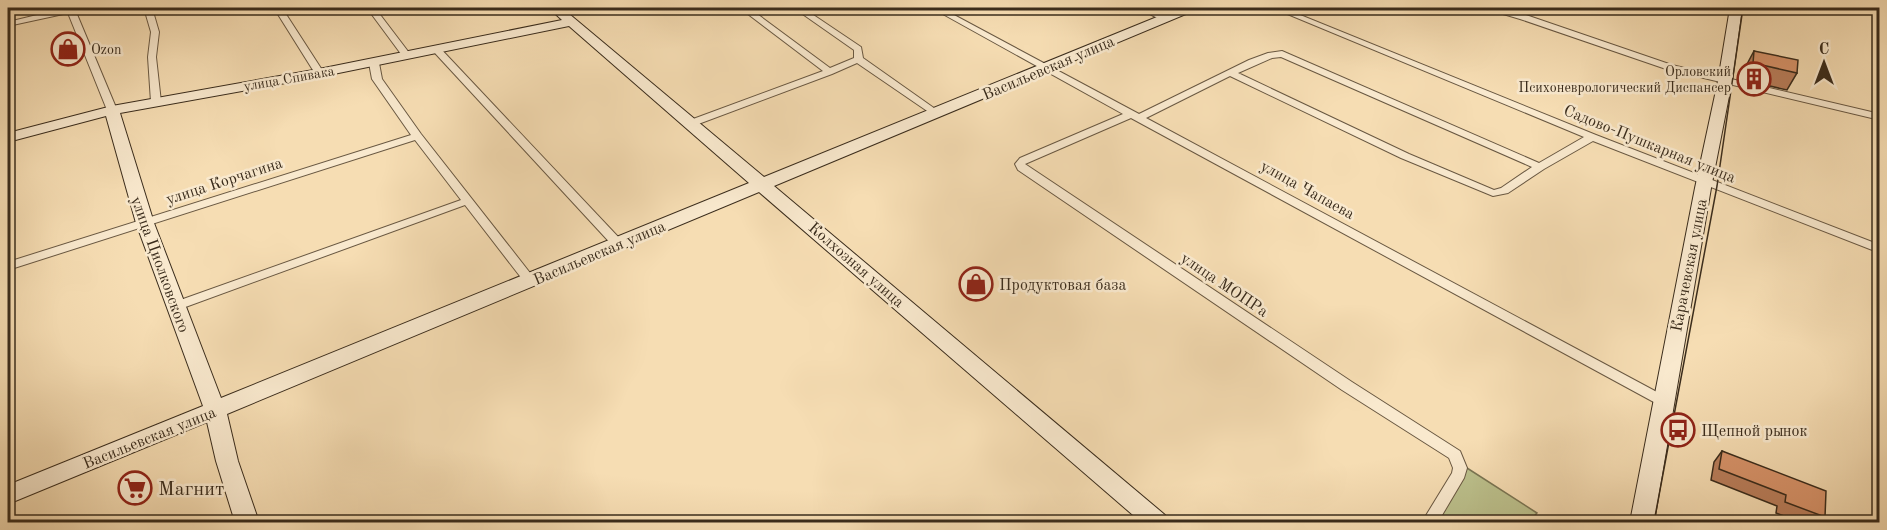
<svg xmlns="http://www.w3.org/2000/svg" width="1887" height="530" viewBox="0 0 1887 530" font-family="'Old Standard TT',serif">
  <style>
    .green { fill: #bcc18d; stroke: #7b7654; stroke-width: 1.5 }
    .lines { fill: none; stroke-linecap: round; stroke-linejoin: round }
    .street-casing { stroke: #695842; stroke-width: 2 }
    .secondary-casing { stroke: #3a2c1c; stroke-width: 2 }
    .street { fill: #f9e9ce; fill-rule: evenodd }
    .secondary { fill: #f9e9ce; fill-rule: evenodd }
    .tram { stroke: #3a2c1c; stroke-width: 1.5 }
    .wall { fill: #b97e5b; stroke: #3a2c1c; stroke-width: 1.5 }
    .building { fill: #d7936a; stroke: #3a2c1c; stroke-width: 1.5 }
    .labels { text-anchor: middle; stroke-width: 5; stroke-linejoin: round; paint-order: stroke }
    .far-poi-label { font-size: 14px; fill: #3a2c1c; stroke: #f9e9ce; text-anchor: start }
    .far-street-label { font-size: 14px; fill: #3a2c1c; stroke: #f9e9ce }
    .street-label { font-size: 16px; fill: #3a2c1c; stroke: #f9e9ce }
    .poi-label { font-size: 16px; fill: #3a2c1c; stroke: #f9e9ce; text-anchor: start }
    .near-poi-label { font-size: 20px; fill: #3a2c1c; stroke: #f9e9ce; text-anchor: start }
  </style>
  <rect width="100%" height="100%" fill="#f6ddb3"/>
  <filter id="stains"><feTurbulence type="fractalNoise" baseFrequency=".00333" numOctaves="4"/><feColorMatrix values="0 0 0 0 .2 0 0 0 0 .09 0 0 0 0 .02 0 0 0 .5 -.17"/></filter>
  <radialGradient id="worn" r=".72"><stop offset=".6" stop-color="#630" stop-opacity="0"/><stop offset="1" stop-color="#630" stop-opacity=".3"/></radialGradient>
  <path class="green" d="M 1467,468 L 1537,513 L 1529,522 L 1436,522 Z"/>
  <g class="lines">
    <g class="street-casing">
      <path id="street" d="M 66,8 L 85,8 L 76,12 L 117,110 L 115,112 L 109,112 L 107,110 L 68,13 L 8,26 L 8,22 Z
        M 144,8 L 152,8 L 159,32 L 156,57 L 161,102 L 156,105 L 151,102 L 148,57 L 151,32 Z
        M 274,8 L 282,8 L 324,73 L 322,75 L 316,75 Z
        M 367,8 L 375,8 L 410,54 L 410,58 L 404,58 Z
        M 740,8 L 749,8 L 830,68 L 854,58 L 854,50 L 794,8 L 803,8 L 861,47 L 863,58 L 941,113 L 939,115 L 933,115 L 857,63 L 832,74 L 693,126 L 685,126 L 685,122 L 823,71 Z
        M 932,8 L 941,8 L 1139,114 L 1249,60 L 1268,53 L 1282,51 L 1539,163 L 1584,137 L 1273,8 L 1283,8 L 1596,135 L 1880,245 L 1880,253 L 1593,141 L 1544,169 L 1508,193 L 1493,196 L 1401,158 L 1230,76 L 1146,118 L 1668,398 L 1670,402 L 1668,406 L 1663,407 L 1131,118 L 1025,164 L 1352,382 L 1460,451 L 1467,468 L 1464,478 L 1438,522 L 1422,522 L 1452,473 L 1453,468 L 1449,458 L 1342,390 L 1018,170 L 1015,164 L 1020,158 L 1123,114 ZM 1281,57 L 1532,167 L 1501,188 L 1494,190 L 1409,154 L 1238,73 L 1272,58 Z
        M 1139,8 L 1149,8 L 1168,18 L 1161,20 Z
        M 1483,8 L 1495,8 L 1526,15 L 1672,65 L 1880,114 L 1880,120 L 1666,69 L 1520,19 Z
        M 437,47 L 440,48 L 622,241 L 624,244 L 622,247 L 614,247 L 434,52 L 434,48 Z
        M 374,60 L 379,63 L 382,79 L 421,134 L 534,278 L 536,281 L 534,284 L 526,284 L 465,205 L 180,309 L 172,309 L 170,306 L 172,303 L 461,200 L 415,140 L 8,270 L 8,262 L 411,135 L 372,79 L 369,63 Z"/>
    </g>
    <g class="secondary-casing">
      <path id="secondary" d="M 549,8 L 562,8 L 764,177 L 1179,8 L 1195,8 L 1193,11 L 774,186 L 1165,515 L 1169,522 L 1141,522 L 759,192 L 227,414 L 238,461 L 259,522 L 235,522 L 216,461 L 207,422 L 8,504 L 8,485 L 203,406 L 136,223 L 106,116 L 8,142 L 8,133 L 112,106 L 319,69 L 562,20 ZM 569,26 L 749,183 L 221,398 L 154,223 L 120,113 L 319,77 Z
        M 1730,8 L 1742,8 L 1732,81 L 1711,188 L 1654,522 L 1630,522 L 1695,188 L 1718,81 Z"/>
    </g>
    <use href="#street" class="street"/>
    <use href="#secondary" class="secondary"/>
    <path class="tram" d="M 1654,522 L 1717,186 L 1743,8"/>
  </g>
  <path class="wall" d="M 1754,51 L 1797,73 L 1787,90 L 1744,80 L 1745,68 Z
    M 1722,451 L 1825,517 L 1820,522 L 1801,522 L 1776,513 L 1777,506 L 1711,480 L 1714,462 Z"/>
  <path class="building" d="M 1754,51 L 1798,60 L 1797,73 L 1753,63 Z
    M 1722,451 L 1826,491 L 1825,517 L 1785,502 L 1786,495 L 1719,469 Z"/>
  <defs>
    <g id="shop-ring" transform="scale(1.725)"><circle r="9.5" fill="#f9e9ce" stroke="#8f2418" stroke-width="1.5"/><path d="M-5-2.5h2.3a2.7 3.5 0 0 1 5.4 0H5L5.5 6h-11ZM-1.5-2.5h3a1.5 2.3 0 0 0-3 0Z" fill="#8f2418"/></g>
    <g id="building-ring" transform="scale(1.725)"><circle r="9.5" fill="#f9e9ce" stroke="#8f2418" stroke-width="1.5"/><path d="M-4-6H4V6H1V3H-1V6H-4ZM-2.5-4.3h1.7v1.8h-1.7ZM.8-4.3h1.7v1.8H.8ZM-2.5-1h1.7V.8h-1.7ZM.8-1h1.7V.8H.8Z" fill="#8f2418"/></g>
    <g id="bus-ring" transform="scale(1.725)"><circle r="9.5" fill="#f9e9ce" stroke="#8f2418" stroke-width="1.5"/><path d="M-5-6H5V4H4V6H2V4H-2V6H-4V4H-5ZM-3.5-4V0h7V-4ZM-3.5 1.2v1.5H-2V1.2ZM2 1.2v1.5H3.5V1.2Z" fill="#8f2418"/></g>
    <g id="supermarket-ring" transform="scale(1.725)"><circle r="9.5" fill="#f9e9ce" stroke="#8f2418" stroke-width="1.5"/><path d="M-6-5.5h2.5l.6 2H6L4.5 2H-2.5L-4.4-4H-6ZM-1.5 3.2a1.3 1.3 0 1 0 .1 0ZM3 3.2a1.3 1.3 0 1 0 .1 0Z" fill="#8f2418"/></g>
  </defs>
  <g fill-rule="evenodd">
    <use href="#shop-ring" x="68" y="49"/>
    <use href="#building-ring" x="1754" y="79"/>
    <use href="#shop-ring" x="976" y="284"/>
    <use href="#bus-ring" x="1678" y="430"/>
    <use href="#supermarket-ring" x="135" y="488"/>
  </g>
  <g class="labels">
    <g class="far-poi-label">
      <text x="91" y="54">Ozon</text>
      <text x="1731" y="76" text-anchor="end">Орловский<tspan x="1731" dy="16">Психоневрологический Диспансер</tspan></text>
    </g>
    <g class="far-street-label">
      <text transform="translate(289 78) rotate(-10)" y="5">улица Спивака</text>
    </g>
    <g class="street-label">
      <text transform="translate(1048 67) rotate(-23)" y="6">Васильевская улица</text>
      <text transform="translate(1650 143) rotate(22)" y="6">Садово-Пушкарная улица</text>
      <text transform="translate(224 180) rotate(-18)" y="6">улица Корчагина</text>
      <text transform="translate(1308 189) rotate(29)" y="6">улица Чапаева</text>
      <text transform="translate(599 252) rotate(-23)" y="6">Васильевская улица</text>
      <text transform="translate(161 264) rotate(70)" y="6">улица Циолковского</text>
      <text transform="translate(857 264) rotate(41)" y="6">Колхозная улица</text>
      <text transform="translate(1688 265) rotate(-79)" y="6">Карачевская улица</text>
      <text transform="translate(1225 284) rotate(34)" y="6">улица МОПРа</text>
      <text transform="translate(149 437) rotate(-22)" y="6">Васильевская улица</text>
    </g>
    <g class="poi-label">
      <text x="999" y="290">Продуктовая база</text>
      <text x="1701" y="436">Щепной рынок</text>
    </g>
    <g class="near-poi-label">
      <text x="158" y="495">Магнит</text>
    </g>
  </g>
  <rect width="1887" height="530" fill="none" stroke="#f6ddb3" stroke-width="30"/>
  <rect x="9" y="9" width="1869" height="512" fill="none" stroke="#3a2c1c" stroke-width="3"/>
  <rect x="15" y="15" width="1857" height="500" fill="none" stroke="#3a2c1c" stroke-width="1.5"/>
  <g transform="translate(1824 63)" stroke="#f9e9ce" stroke-width="4.5" paint-order="stroke">
  <path d="M0-4.5L10 22L0 15L-10 22Z" fill="#3a2c1c"/>
  <text y="-9" font-size="16" font-weight="bold" text-anchor="middle" fill="#3a2c1c">С</text>
  </g>
  <rect width="100%" height="100%" filter="url(#stains)"/>
  <rect width="100%" height="100%" fill="url(#worn)"/>
</svg>
